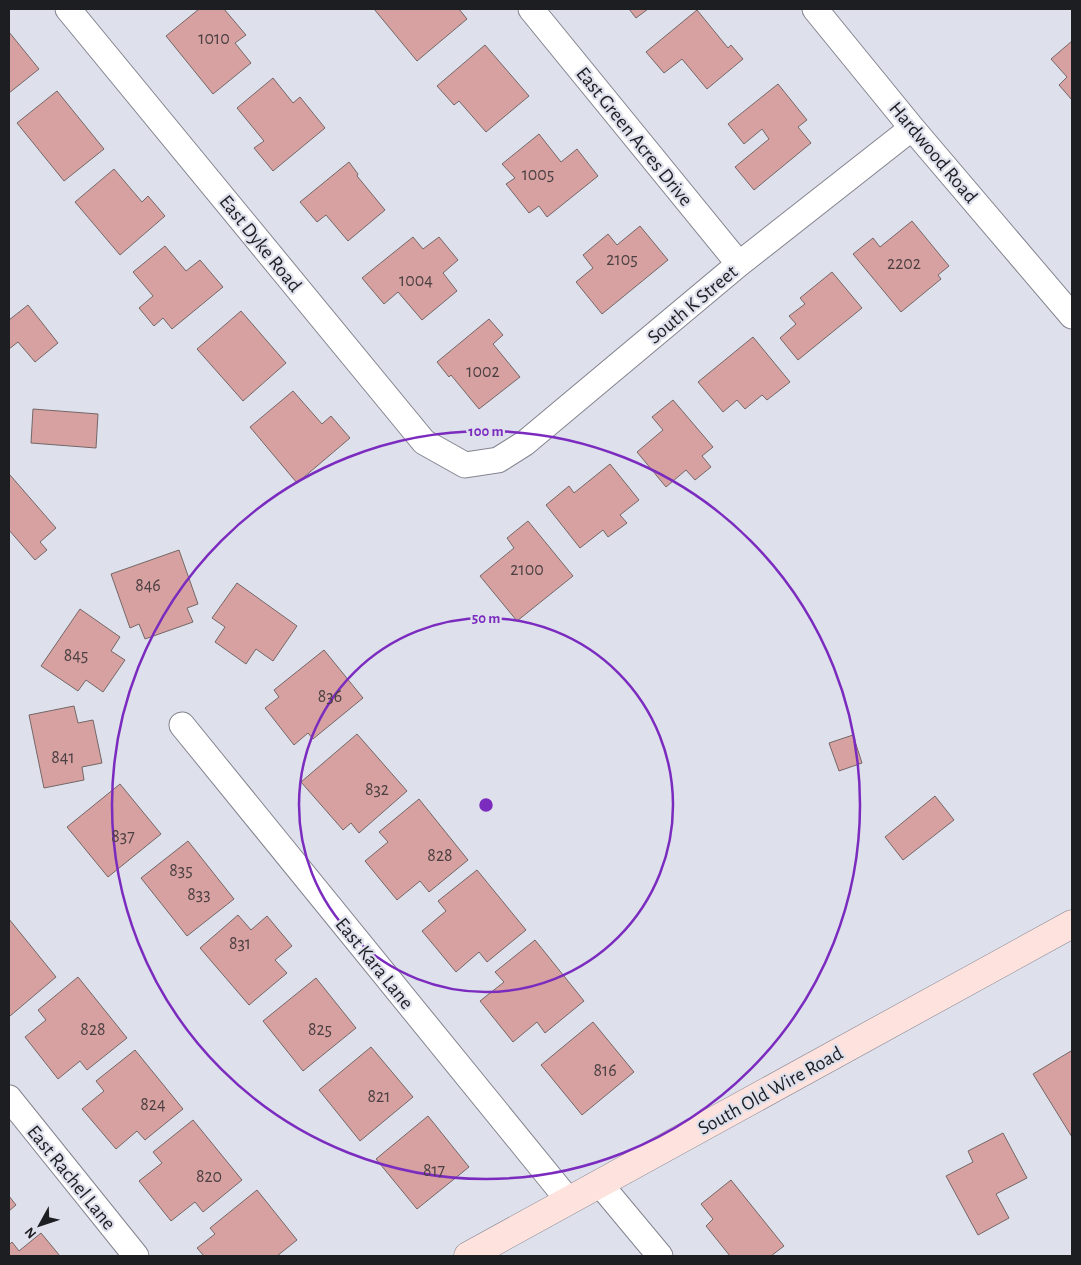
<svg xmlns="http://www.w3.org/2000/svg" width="1081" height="1265" viewBox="0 0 1081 1265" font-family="'Alegreya Sans',sans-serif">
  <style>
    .building { fill: #d6a1a0; stroke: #746767 }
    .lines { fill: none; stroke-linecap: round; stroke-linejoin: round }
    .street-casing { stroke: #83848f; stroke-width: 27 }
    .secondary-casing { stroke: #83848f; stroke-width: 29 }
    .street { stroke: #fff; stroke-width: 25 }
    .secondary { stroke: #fee2de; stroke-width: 28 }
    .ring { fill: none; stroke: #7b2cbf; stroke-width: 2.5 }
    .labels { text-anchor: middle; stroke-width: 4.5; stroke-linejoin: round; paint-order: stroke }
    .number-label { font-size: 18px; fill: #4b3f42 }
    .street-label { font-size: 20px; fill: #1d1e22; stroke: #dee0ec }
    .centre { fill: #7b2cbf; stroke: #dee0ec; stroke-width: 2.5 }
    .ring-label { font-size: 15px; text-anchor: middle; font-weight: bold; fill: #7b2cbf; stroke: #dee0ec; stroke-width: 4.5; stroke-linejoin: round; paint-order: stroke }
  </style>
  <rect width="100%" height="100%" fill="#dee0ec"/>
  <path class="building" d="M 199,9 L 224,9 L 246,35 L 235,43 L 251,63 L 213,94 L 166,36 Z
    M 374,9 L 459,9 L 467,19 L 417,61 Z
    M 629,9 L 648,9 L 636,18 Z
    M 697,10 L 728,48 L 731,45 L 743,59 L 707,89 L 682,59 L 664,73 L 646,52 Z
    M 9,32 L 39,69 L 9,93 Z
    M 1072,41 L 1072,100 L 1059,85 L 1067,77 L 1051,59 Z
    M 485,45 L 529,96 L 486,132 L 459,101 L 454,105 L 437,86 Z
    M 273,78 L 293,103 L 300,97 L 325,128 L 273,171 L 254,148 L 264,141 L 237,108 Z
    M 778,84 L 807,120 L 798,127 L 811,143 L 754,190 L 735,167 L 769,139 L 762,129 L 744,144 L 728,124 Z
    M 57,91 L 104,149 L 64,181 L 17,123 Z
    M 539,134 L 561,162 L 577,149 L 598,176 L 547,217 L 539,206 L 529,213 L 506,184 L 515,178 L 502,164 Z
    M 349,162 L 358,174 L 357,176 L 385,210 L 348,241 L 326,215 L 317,222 L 300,202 Z
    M 114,169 L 142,202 L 148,196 L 165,216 L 120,255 L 75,202 Z
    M 912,221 L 949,266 L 938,275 L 941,279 L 901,312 L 853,254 L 873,238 L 880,247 Z
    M 640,226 L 668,260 L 602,314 L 576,282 L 593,268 L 583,255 L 608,234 L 617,245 Z
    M 413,237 L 423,249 L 439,237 L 458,260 L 443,273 L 457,291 L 422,320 L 398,292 L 384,304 L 362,278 Z
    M 165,246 L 186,271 L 200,260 L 223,287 L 172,329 L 163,318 L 154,326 L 139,308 L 153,296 L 133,272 Z
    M 832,272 L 862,308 L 798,360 L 780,338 L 796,324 L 789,316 L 805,304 L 800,298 Z
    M 28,305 L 58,343 L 35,362 L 18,342 L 9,349 L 9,320 Z
    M 241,311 L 286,363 L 243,401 L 197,349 Z
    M 489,319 L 503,335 L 493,344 L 520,377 L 479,409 L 451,375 L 449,377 L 437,362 Z
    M 753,337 L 790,382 L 767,400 L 762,395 L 745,409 L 737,400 L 723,412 L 698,382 Z
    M 293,391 L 322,424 L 331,416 L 350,438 L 297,483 L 250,427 Z
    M 673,400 L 713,447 L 702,456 L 711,467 L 695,480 L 686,470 L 666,487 L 637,452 L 663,430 L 652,417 Z
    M 33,409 L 98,414 L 96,448 L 31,443 Z
    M 610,464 L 639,500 L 620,515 L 627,523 L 608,537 L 603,530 L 580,548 L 546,505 L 569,486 L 574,493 Z
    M 10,475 L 56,528 L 40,542 L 47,550 L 35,560 L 9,530 L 9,476 Z
    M 528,521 L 573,576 L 517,621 L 480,576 L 514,548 L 507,538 Z
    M 179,550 L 198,604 L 187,608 L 193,622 L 145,639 L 139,624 L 130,628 L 111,574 Z
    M 237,583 L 297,626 L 273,661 L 256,649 L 246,664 L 215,642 L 225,627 L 212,618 Z
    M 80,609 L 120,637 L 111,651 L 125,660 L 103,692 L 86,680 L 78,691 L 41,666 Z
    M 324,650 L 363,698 L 313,739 L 308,733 L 294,745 L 265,708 L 279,697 L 274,690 Z
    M 74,706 L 78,723 L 93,720 L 102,763 L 82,767 L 84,780 L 44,788 L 29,715 Z
    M 357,734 L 407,791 L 359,833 L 351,823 L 343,830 L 301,782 Z
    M 853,735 L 862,763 L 839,771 L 829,743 Z
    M 120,784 L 161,834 L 108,877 L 67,827 Z
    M 935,796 L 954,820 L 903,860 L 885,837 Z
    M 419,799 L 468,860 L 429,892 L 420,881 L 397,900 L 365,861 L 388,842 L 379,832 Z
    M 188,841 L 234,899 L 187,936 L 141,878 Z
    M 477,870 L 526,930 L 487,962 L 479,952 L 456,972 L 422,931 L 446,911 L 438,901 Z
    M 238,915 L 251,930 L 267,916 L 292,946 L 275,960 L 287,973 L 249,1005 L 200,948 Z
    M 9,919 L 56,977 L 10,1016 L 9,1015 Z
    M 535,940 L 584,1001 L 545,1033 L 537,1022 L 513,1042 L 480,1001 L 504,982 L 495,972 Z
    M 78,977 L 127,1038 L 87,1070 L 80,1061 L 58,1079 L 25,1037 L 46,1020 L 38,1010 Z
    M 316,978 L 356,1028 L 303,1071 L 263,1021 Z
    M 593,1022 L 634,1072 L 582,1115 L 541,1065 Z
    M 371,1047 L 413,1097 L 360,1141 L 319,1090 Z
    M 135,1050 L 183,1109 L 145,1140 L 137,1131 L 116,1149 L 82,1109 L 104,1091 L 96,1081 Z
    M 1071,1051 L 1072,1053 L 1072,1137 L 1033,1074 Z
    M 428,1116 L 469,1167 L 417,1209 L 376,1159 Z
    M 193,1120 L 242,1180 L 203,1212 L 195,1202 L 171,1221 L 139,1181 L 162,1163 L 153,1152 Z
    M 1003,1133 L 1027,1178 L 996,1194 L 1009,1218 L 978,1235 L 946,1176 L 973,1162 L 968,1151 Z
    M 731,1180 L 784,1246 L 771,1256 L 730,1256 L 706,1226 L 713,1219 L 701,1204 Z
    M 257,1190 L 297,1240 L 277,1256 L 204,1256 L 197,1248 L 215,1234 L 210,1228 Z
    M 9,1196 L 16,1205 L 9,1211 Z
    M 41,1233 L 60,1256 L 9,1256 L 9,1245 L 12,1242 L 19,1251 Z"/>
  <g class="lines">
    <g class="street-casing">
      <path id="street" d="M 68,9 L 424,442 L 465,465 L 498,460 L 525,443 L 739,264 L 912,128
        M 531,9 L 739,264
        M 815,9 L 912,128 L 1072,316
        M 182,725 L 569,1201
        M 9,1098 L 136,1256
        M 600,1184 L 660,1256"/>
    </g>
    <g class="secondary-casing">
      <path id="secondary" d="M 468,1256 L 1072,924"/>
    </g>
    <use href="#street" class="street"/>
    <use href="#secondary" class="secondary"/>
  </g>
  <g class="ring">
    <circle cx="486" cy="805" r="187"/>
    <circle cx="486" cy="805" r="374"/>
  </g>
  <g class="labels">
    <g class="number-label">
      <text x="214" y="44">1010</text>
      <text x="538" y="180">1005</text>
      <text x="622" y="265">2105</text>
      <text x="904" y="269">2202</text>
      <text x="416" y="286">1004</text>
      <text x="483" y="377">1002</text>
      <text x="527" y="575">2100</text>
      <text x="148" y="591">846</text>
      <text x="76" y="661">845</text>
      <text x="330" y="702">836</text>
      <text x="63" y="763">841</text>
      <text x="377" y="795">832</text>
      <text x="123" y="842">837</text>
      <text x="440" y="861">828</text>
      <text x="181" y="876">835</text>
      <text x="199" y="900">833</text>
      <text x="240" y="949">831</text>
      <text x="93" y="1035">828</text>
      <text x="320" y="1035">825</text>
      <text x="605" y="1076">816</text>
      <text x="379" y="1102">821</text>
      <text x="153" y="1110">824</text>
      <text x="434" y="1176">817</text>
      <text x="209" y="1182">820</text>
    </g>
    <g class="street-label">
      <text transform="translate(635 136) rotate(51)" y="7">East Green Acres Drive</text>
      <text transform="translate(934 152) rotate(50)" y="7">Hardwood Road</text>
      <text transform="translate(261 243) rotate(51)" y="7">East Dyke Road</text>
      <text transform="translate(692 304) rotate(-40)" y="7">South K Street</text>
      <text transform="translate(375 963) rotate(51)" y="7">East Kara Lane</text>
      <text transform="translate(770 1090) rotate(-29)" y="7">South Old Wire Road</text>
      <text transform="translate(72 1177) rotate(51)" y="7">East Rachel Lane</text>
    </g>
  </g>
  <circle cx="486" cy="805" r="8" class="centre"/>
  <g class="ring-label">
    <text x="486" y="436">100 m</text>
    <text x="486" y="623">50 m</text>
  </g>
  <rect width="1081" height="1265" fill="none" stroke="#1d1e22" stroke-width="20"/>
  <g transform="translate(40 1225) rotate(230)" stroke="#dee0ec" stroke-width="4" paint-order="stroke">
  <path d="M0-4L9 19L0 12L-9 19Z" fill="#1d1e22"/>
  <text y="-8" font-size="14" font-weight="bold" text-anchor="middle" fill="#1d1e22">N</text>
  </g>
</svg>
